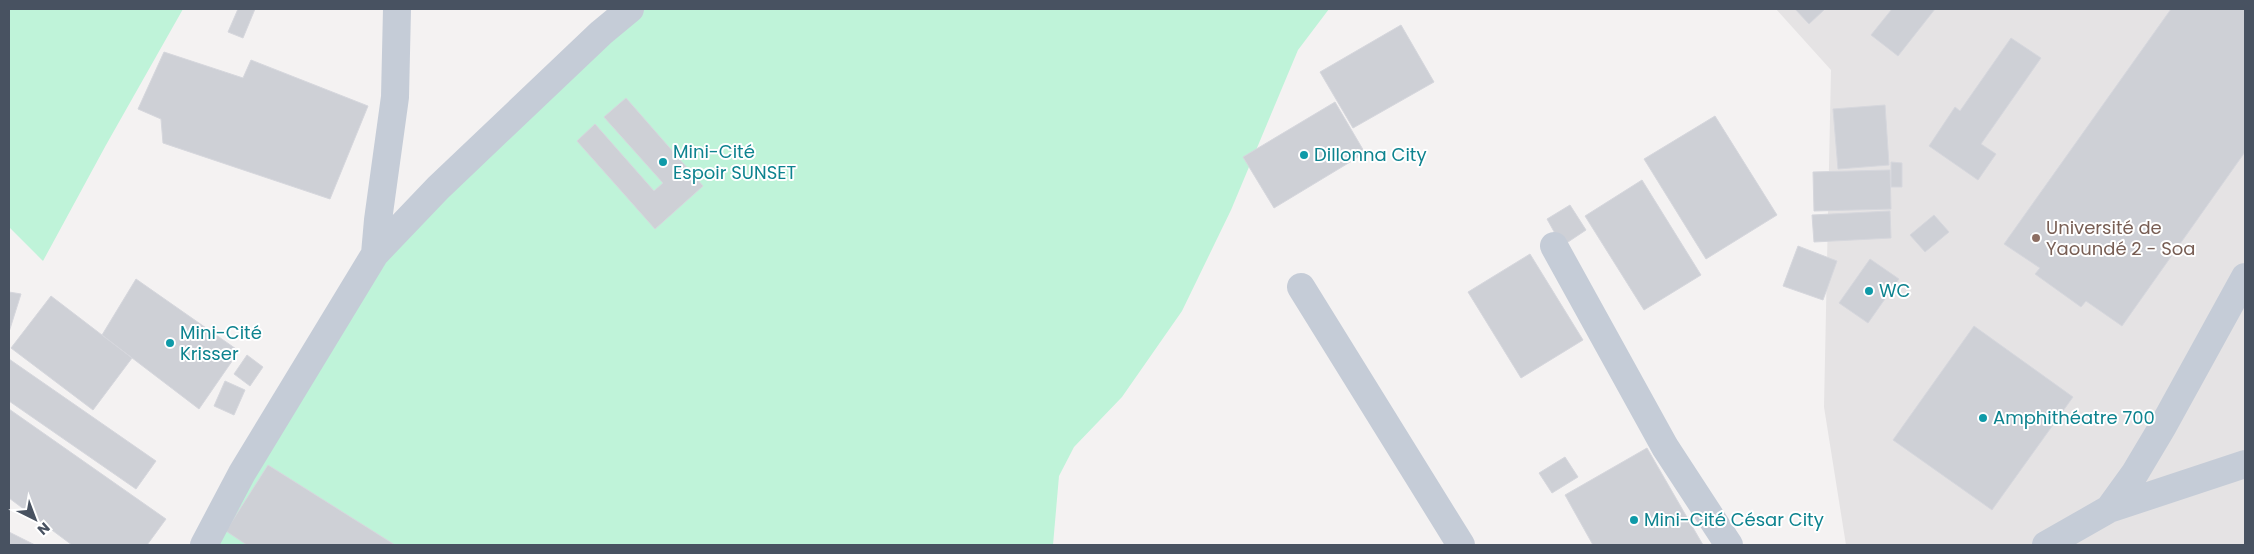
<svg xmlns="http://www.w3.org/2000/svg" width="2254" height="554" viewBox="0 0 2254 554" font-family="Poppins,sans-serif">
  <style>
    .education { fill: #e5e3e4 }
    .green { fill: #bff3d9 }
    .building { fill: #ced0d6; stroke: #d6d7dd }
    .lines { fill: none; stroke-linecap: round; stroke-linejoin: round }
    .minor { stroke: #c5ccd7; stroke-width: 28 }
    .culture-dot { fill: #0f9aa8; stroke: #fff; stroke-width: 2 }
    .education-dot { fill: #8d6e63; stroke: #fff; stroke-width: 2 }
    .labels { text-anchor: middle; stroke-width: 4; stroke-linejoin: round; paint-order: stroke }
    .culture-label { font-size: 18px; fill: #0d838f; stroke: #fff; text-anchor: start }
    .education-label { font-size: 18px; fill: #785e54; stroke: #fff; text-anchor: start }
  </style>
  <rect width="100%" height="100%" fill="#f4f2f2"/>
  <path class="education" d="M 1776,9 L 2245,9 L 2245,545 L 1846,545 L 1824,407 L 1831,70 Z"/>
  <path class="green" d="M 9,9 L 183,9 L 106,145 L 43,261 L 9,227 Z
    M 630,9 L 1329,9 L 1298,50 L 1231,210 L 1182,311 L 1122,397 L 1074,447 L 1059,476 L 1053,545 L 217,545 L 362,272 Z"/>
  <path class="building" d="M 238,9 L 255,9 L 243,38 L 228,32 Z
    M 1795,9 L 1825,9 L 1809,24 Z
    M 1892,9 L 1935,9 L 1898,56 L 1871,35 Z
    M 2171,9 L 2245,9 L 2245,152 L 2122,326 L 2086,301 L 2081,307 L 2035,274 L 2040,268 L 2004,244 Z
    M 1401,25 L 1434,82 L 1353,128 L 1320,72 Z
    M 2011,38 L 2041,58 L 1981,144 L 1996,154 L 1978,180 L 1929,146 L 1955,107 L 1960,111 Z
    M 164,52 L 243,78 L 251,60 L 368,106 L 330,199 L 163,143 L 161,119 L 138,109 Z
    M 626,98 L 703,186 L 655,229 L 577,141 L 595,124 L 654,191 L 663,183 L 604,117 Z
    M 1335,102 L 1365,153 L 1274,208 L 1243,157 Z
    M 1885,105 L 1889,165 L 1838,169 L 1833,109 Z
    M 1715,116 L 1777,215 L 1706,259 L 1644,159 Z
    M 1891,162 L 1902,163 L 1902,187 L 1891,187 Z
    M 1890,170 L 1891,209 L 1814,211 L 1813,172 Z
    M 1642,180 L 1701,275 L 1644,310 L 1585,216 Z
    M 1570,205 L 1586,230 L 1562,246 L 1547,219 Z
    M 1890,211 L 1891,238 L 1814,242 L 1812,215 Z
    M 1934,215 L 1949,232 L 1925,252 L 1910,235 Z
    M 1798,246 L 1837,261 L 1823,300 L 1783,286 Z
    M 1530,254 L 1583,340 L 1521,378 L 1468,292 Z
    M 1870,259 L 1899,279 L 1868,323 L 1839,303 Z
    M 136,279 L 239,351 L 199,409 L 102,335 Z
    M 9,292 L 21,294 L 9,332 Z
    M 51,296 L 132,358 L 93,410 L 11,348 Z
    M 1974,326 L 2073,397 L 1992,510 L 1893,440 Z
    M 247,355 L 263,367 L 250,386 L 234,374 Z
    M 9,359 L 156,461 L 136,489 L 9,401 Z
    M 225,381 L 245,390 L 234,415 L 214,406 Z
    M 9,409 L 166,519 L 147,545 L 72,545 L 9,498 Z
    M 1647,448 L 1703,545 L 1593,545 L 1565,495 Z
    M 1565,457 L 1578,477 L 1552,493 L 1539,473 Z
    M 268,465 L 395,545 L 247,545 L 226,531 Z
    M 9,532 L 35,545 L 9,545 Z"/>
  <g class="lines">
    <path class="minor" d="M 1554,246 L 1665,447 L 1729,545
      M 375,254 L 378,220 L 395,97 L 397,9
      M 1301,287 L 1461,545
      M 2109,509 L 2245,464
      M 204,545 L 242,473 L 375,254 L 438,188 L 601,33 L 630,9
      M 2046,545 L 2109,509 L 2135,473 L 2163,426 L 2245,277"/>
  </g>
  <g class="culture-dot">
    <circle cx="1304" cy="155" r="5"/>
    <circle cx="663" cy="162" r="5"/>
    <circle cx="1869" cy="291" r="5"/>
    <circle cx="170" cy="343" r="5"/>
    <circle cx="1983" cy="418" r="5"/>
    <circle cx="1634" cy="520" r="5"/>
  </g>
  <circle class="education-dot" cx="2036" cy="238" r="5"/>
  <g class="labels">
    <g class="culture-label">
      <text x="673" y="158">Mini-Cité<tspan x="673" dy="21">Espoir SUNSET</tspan></text>
      <text x="1314" y="161">Dillonna City</text>
      <text x="1879" y="297">WC</text>
      <text x="180" y="339">Mini-Cité<tspan x="180" dy="21">Krisser</tspan></text>
      <text x="1993" y="424">Amphithéatre 700</text>
      <text x="1644" y="526">Mini-Cité César City</text>
    </g>
    <g class="education-label">
      <text x="2046" y="234">Université de<tspan x="2046" dy="21">Yaoundé 2 - Soa</tspan></text>
    </g>
  </g>
  <rect width="2254" height="554" fill="none" stroke="#485261" stroke-width="20"/>
  <g transform="translate(35 519) rotate(138)" stroke="#ffffff" stroke-width="4" paint-order="stroke">
  <path d="M0-4L9 19L0 12L-9 19Z" fill="#485261"/>
  <text y="-8" font-size="14" font-weight="bold" text-anchor="middle" fill="#485261">N</text>
  </g>
</svg>
